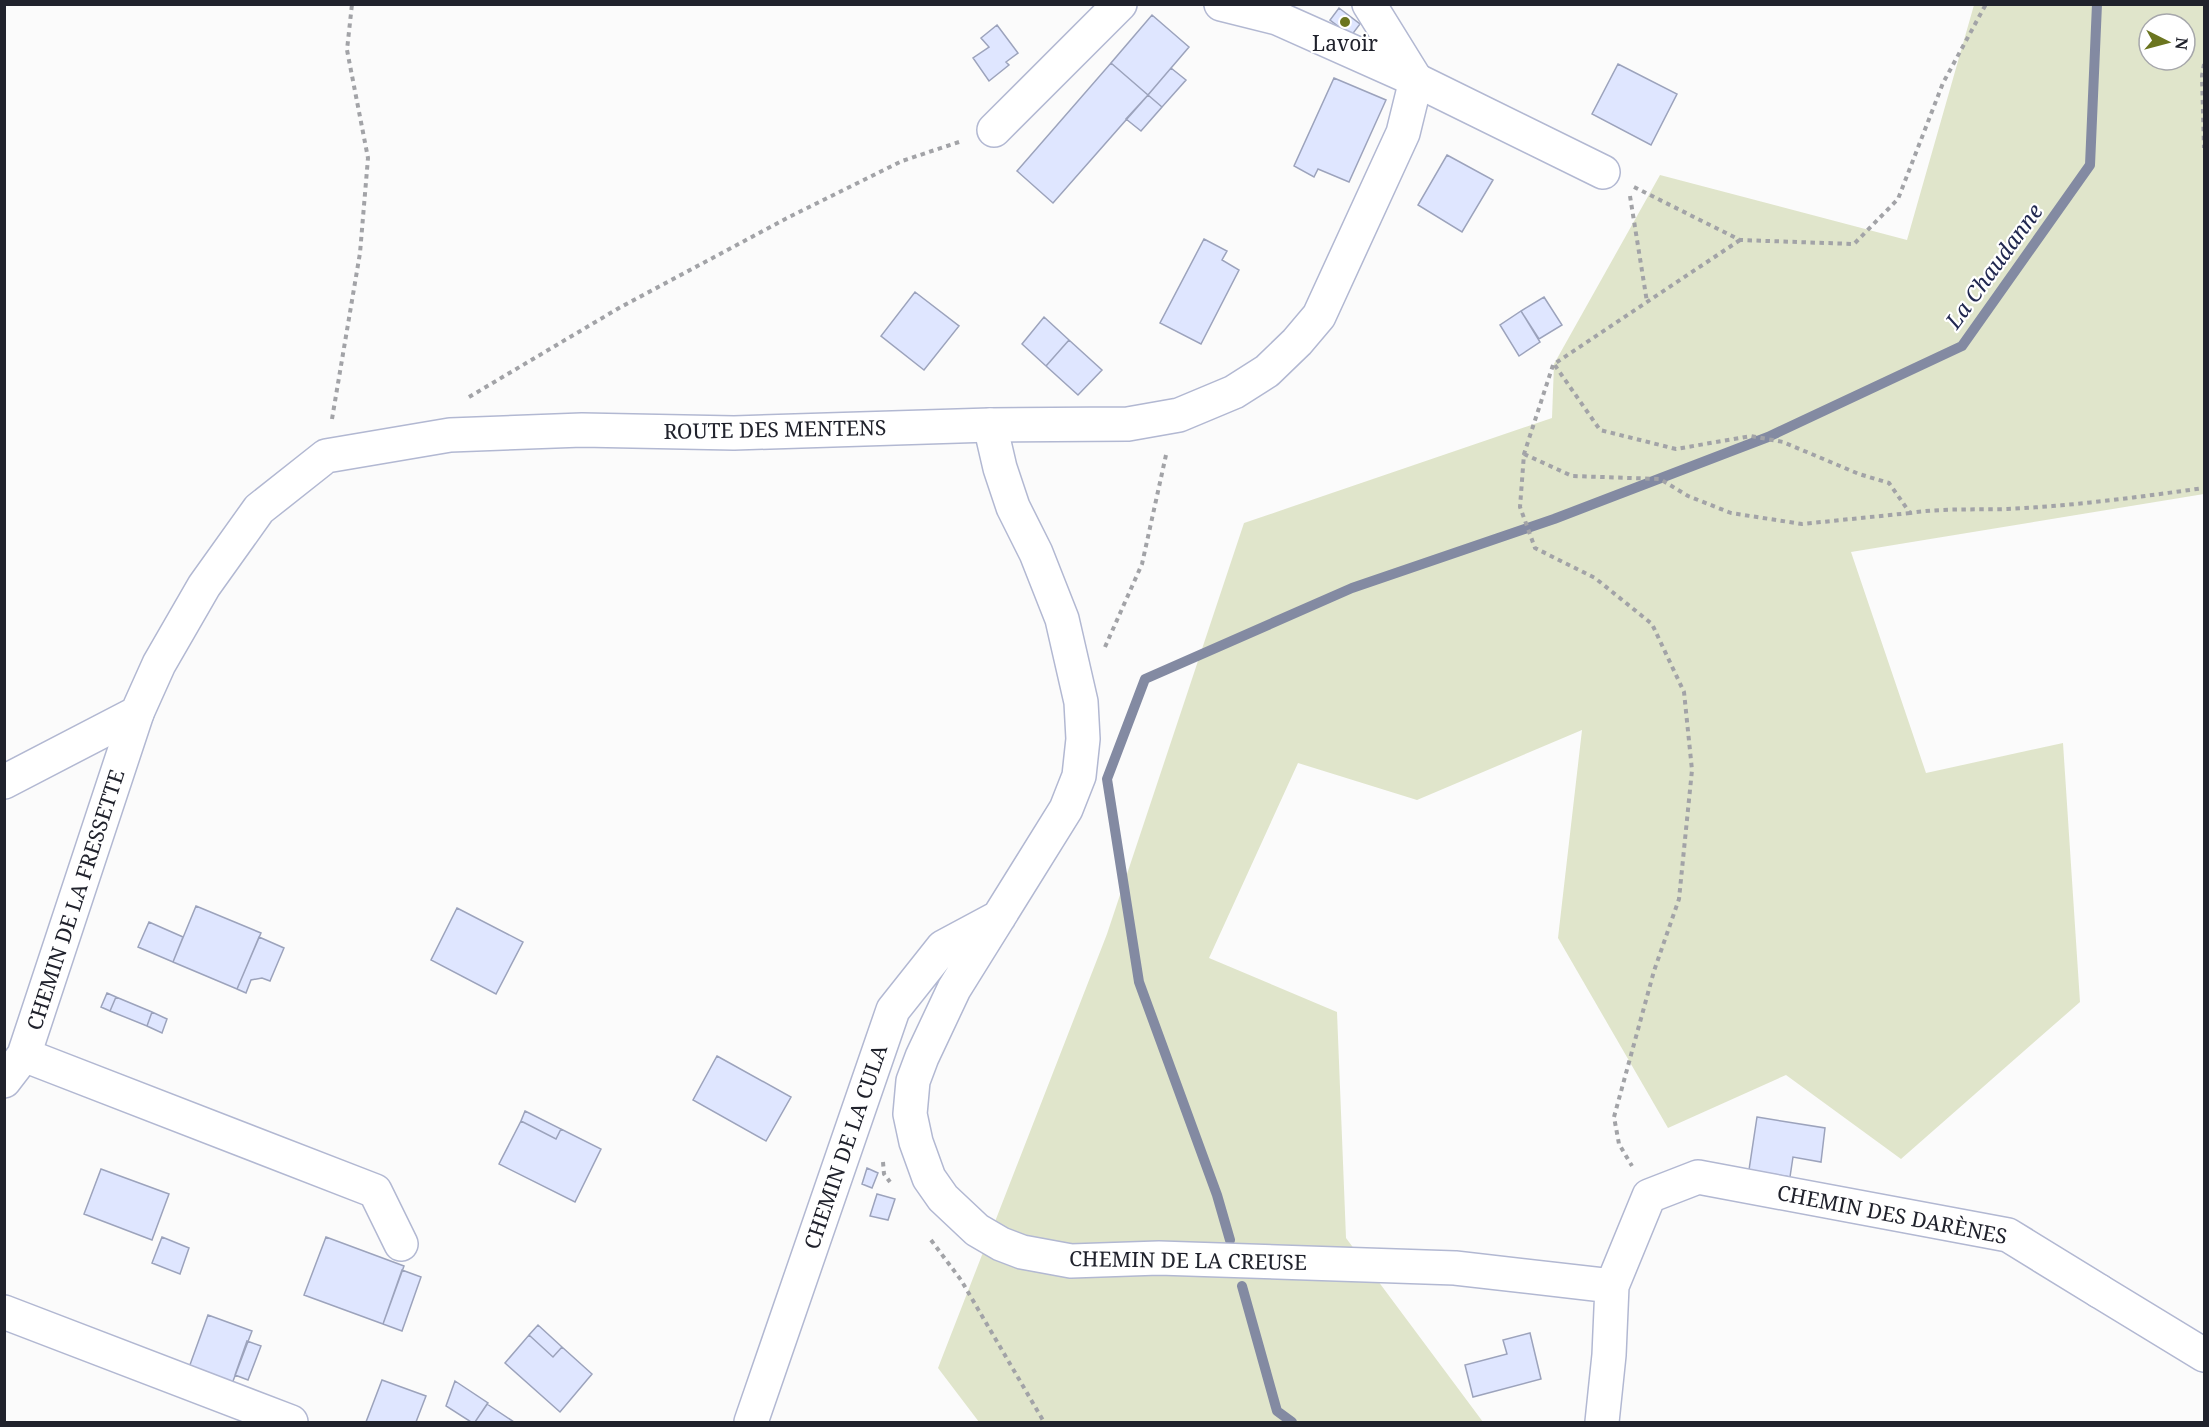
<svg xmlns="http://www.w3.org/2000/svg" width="2209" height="1427" viewBox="0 0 2209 1427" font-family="'Noto Serif',serif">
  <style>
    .green { fill: #e0e5cb; fill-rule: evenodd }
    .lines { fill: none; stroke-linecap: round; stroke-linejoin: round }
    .stream { stroke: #838aa2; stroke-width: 10 }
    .building { fill: #dfe6ff; stroke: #9ca3bc; stroke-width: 1.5 }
    .pedestrian-casing { stroke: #b2b8d2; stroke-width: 36 }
    .minor-casing { stroke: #b2b8d2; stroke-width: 36 }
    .tertiary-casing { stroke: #b2b8d2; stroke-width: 36 }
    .path { stroke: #a2a3a7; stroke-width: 4; stroke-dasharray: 4.5 4.5; stroke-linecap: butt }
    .pedestrian { stroke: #fff; stroke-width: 33 }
    .minor { stroke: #fff; stroke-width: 33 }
    .tertiary { stroke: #fff; stroke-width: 33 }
    .poi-dot { fill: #6b751f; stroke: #fff; stroke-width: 2 }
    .labels { text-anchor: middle; stroke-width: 4.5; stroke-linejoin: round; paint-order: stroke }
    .poi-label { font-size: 21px; fill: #20222c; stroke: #fff }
    .street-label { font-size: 21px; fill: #20222c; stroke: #fff }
    .water-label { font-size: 22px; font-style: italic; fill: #212850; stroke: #fff }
  </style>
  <rect width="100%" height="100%" fill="#fbfbfb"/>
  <path class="green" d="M 1974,5 L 2204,5 L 2204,494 L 1851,552 L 1926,773 L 2063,743 L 2080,1002 L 1901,1159 L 1786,1075 L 1668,1128 L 1558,938 L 1582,730 L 1417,800 L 1298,763 L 1209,958 L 1337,1012 L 1346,1238 L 1483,1422 L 979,1422 L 938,1368 L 1107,934 L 1244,523 L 1552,418 L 1554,364 L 1660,175 L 1907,240 ZM 2149,24 L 2185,24 L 2185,60 L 2149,60 Z"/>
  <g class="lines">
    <path class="stream" d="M 1230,1240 L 1217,1195 L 1139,982 L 1107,779 L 1145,679 L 1352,588 L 1554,519 L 1768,437 L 1962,346 L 2090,165 L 2097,4
      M 1242,1286 L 1277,1411 L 1292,1422"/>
  </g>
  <path class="building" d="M 1339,8 L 1360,24 L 1351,36 L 1330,20 Z
    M 1152,15 L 1189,47 L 1148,95 L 1111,63 Z
    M 997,25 L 1018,53 L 1006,62 L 1009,65 L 989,81 L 973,58 L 989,47 L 981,38 Z
    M 1111,63 L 1148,95 L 1053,203 L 1017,171 Z
    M 1618,64 L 1677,94 L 1651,145 L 1592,114 Z
    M 1171,68 L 1186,80 L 1162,107 L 1148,95 Z
    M 1334,78 L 1386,100 L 1349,182 L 1318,169 L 1314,177 L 1294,166 Z
    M 1148,95 L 1162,107 L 1141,131 L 1126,119 Z
    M 1447,155 L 1493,180 L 1462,232 L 1418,205 Z
    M 1204,239 L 1227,251 L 1222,260 L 1239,270 L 1201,344 L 1160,323 Z
    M 915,292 L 959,326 L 924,370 L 881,336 Z
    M 1544,297 L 1562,325 L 1539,339 L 1521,311 Z
    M 1521,311 L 1540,342 L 1519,356 L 1500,325 Z
    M 1044,317 L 1069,340 L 1046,366 L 1022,344 Z
    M 1069,340 L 1102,370 L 1078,395 L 1046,366 Z
    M 196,906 L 261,933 L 237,989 L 173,962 Z
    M 457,908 L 523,942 L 496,994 L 431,960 Z
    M 149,922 L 183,937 L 173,962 L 138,947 Z
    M 259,937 L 284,948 L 270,981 L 262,978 L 251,980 L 246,993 L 237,989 Z
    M 107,993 L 116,997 L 110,1011 L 101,1007 Z
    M 116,997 L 152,1012 L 147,1026 L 110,1011 Z
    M 152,1012 L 167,1019 L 162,1033 L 147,1026 Z
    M 717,1056 L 791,1097 L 766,1141 L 693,1100 Z
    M 525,1111 L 561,1129 L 556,1139 L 521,1121 Z
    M 1757,1117 L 1825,1128 L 1821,1162 L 1793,1157 L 1790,1177 L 1749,1170 Z
    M 521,1121 L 556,1139 L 561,1129 L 601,1149 L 575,1202 L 499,1164 Z
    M 867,1168 L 878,1173 L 872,1188 L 862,1184 Z
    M 101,1169 L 169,1194 L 152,1240 L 84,1214 Z
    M 877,1194 L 895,1199 L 888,1220 L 870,1216 Z
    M 162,1237 L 189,1248 L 180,1274 L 152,1263 Z
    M 326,1237 L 404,1266 L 383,1324 L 304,1295 Z
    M 402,1270 L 421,1277 L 402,1331 L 383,1324 Z
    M 208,1315 L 252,1331 L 230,1389 L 187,1373 Z
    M 538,1325 L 562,1347 L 553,1357 L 529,1335 Z
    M 1530,1333 L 1541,1379 L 1473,1397 L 1465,1365 L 1507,1354 L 1503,1340 Z
    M 529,1335 L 553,1357 L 562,1347 L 592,1374 L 560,1412 L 505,1363 Z
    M 247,1341 L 261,1346 L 248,1380 L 235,1375 Z
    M 382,1380 L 426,1396 L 416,1422 L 366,1422 Z
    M 455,1381 L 488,1403 L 475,1422 L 471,1422 L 446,1406 Z
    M 487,1404 L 514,1422 L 475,1422 Z"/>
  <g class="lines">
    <g class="pedestrian-casing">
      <path id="pedestrian" d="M 2099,1291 L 2204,1355"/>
    </g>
    <g class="minor-casing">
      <path id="minor" d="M 1221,4 L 1277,18 L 1416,80 L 1603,172
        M 994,130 L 1120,4
        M 990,425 L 1000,468 L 1013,507 L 1036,553 L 1062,619 L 1081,702 L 1083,739 L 1079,776 L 1066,809 L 954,989 L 922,1057 L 913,1081 L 910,1114 L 916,1142 L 929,1178 L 943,1198 L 977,1230 L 1001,1244 L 1022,1252 L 1071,1261 L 1159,1258 L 1455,1268 L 1612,1286 L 1609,1355 L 1602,1422
        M 24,1055 L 375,1191 L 401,1244
        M 4,1081 L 24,1055 L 137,713
        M 1612,1286 L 1649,1196 L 1698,1177 L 2008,1235 L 2099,1291
        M 4,1312 L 291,1422
        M 751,1422 L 893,1010 L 943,947 L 999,917"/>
    </g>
    <g class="tertiary-casing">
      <path id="tertiary" d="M 4,782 L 137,713 L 159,664 L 204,586 L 259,509 L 326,456 L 450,435 L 582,430 L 734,433 L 990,425 L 1128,424 L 1179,415 L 1234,392 L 1267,371 L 1297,342 L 1319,316 L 1403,133 L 1416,80 L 1369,4"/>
    </g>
    <path class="path" d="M 2204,64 L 2202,76 L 2204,148
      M 1634,187 L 1740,240 L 1854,244 L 1898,199 L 1943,83 L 1986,4
      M 1630,196 L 1647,302
      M 1740,240 L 1554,364 L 1600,430 L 1676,449 L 1751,436 L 1783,442 L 1859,474 L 1889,483 L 1910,513 C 1943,508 1974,510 2007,509 C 2073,506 2139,497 2204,488
      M 1553,365 L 1524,454 L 1520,507 L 1535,548 L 1595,578 L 1652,624 L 1684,692 L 1692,770 L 1679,899 L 1654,971 L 1614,1117 L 1619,1144 L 1632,1166
      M 469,397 L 619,308 L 789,217 L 902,161 L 962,141
      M 332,419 L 360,253 L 368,158 L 347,50 L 352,4
      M 1524,454 L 1572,476 L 1660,479 L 1688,496 L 1731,513 L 1802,524 L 1910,513
      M 1105,647 L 1142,564 L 1166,455
      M 883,1162 L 884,1174 L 890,1182
      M 931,1240 L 961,1280 L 1044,1422"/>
    <use href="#pedestrian" class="pedestrian"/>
    <use href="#minor" class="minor"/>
    <use href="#tertiary" class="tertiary"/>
  </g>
  <circle class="poi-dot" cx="1345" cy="22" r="6"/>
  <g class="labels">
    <g class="poi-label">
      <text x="1345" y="51">Lavoir</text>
    </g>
    <g class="street-label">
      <text transform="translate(775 430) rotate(-1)" y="7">ROUTE DES MENTENS</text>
      <text transform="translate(76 900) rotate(-72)" y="7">CHEMIN DE LA FRESSETTE</text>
      <text transform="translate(846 1147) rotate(-71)" y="7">CHEMIN DE LA CULA</text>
      <text transform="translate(1892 1215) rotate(11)" y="7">CHEMIN DES DARÈNES</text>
      <text transform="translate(1188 1261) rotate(1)" y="7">CHEMIN DE LA CREUSE</text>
    </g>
    <g class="water-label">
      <text transform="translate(1994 266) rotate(-54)" y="8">La Chaudanne</text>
    </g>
  </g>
  <rect width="2209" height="1427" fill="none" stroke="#20222c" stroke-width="12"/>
  <g transform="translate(2167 42) rotate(96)"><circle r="28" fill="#ffffff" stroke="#a6a7ab" stroke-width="1.5"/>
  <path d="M0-4.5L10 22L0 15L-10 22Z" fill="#6b751f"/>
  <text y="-9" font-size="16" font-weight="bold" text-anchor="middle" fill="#20222c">N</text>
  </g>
</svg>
